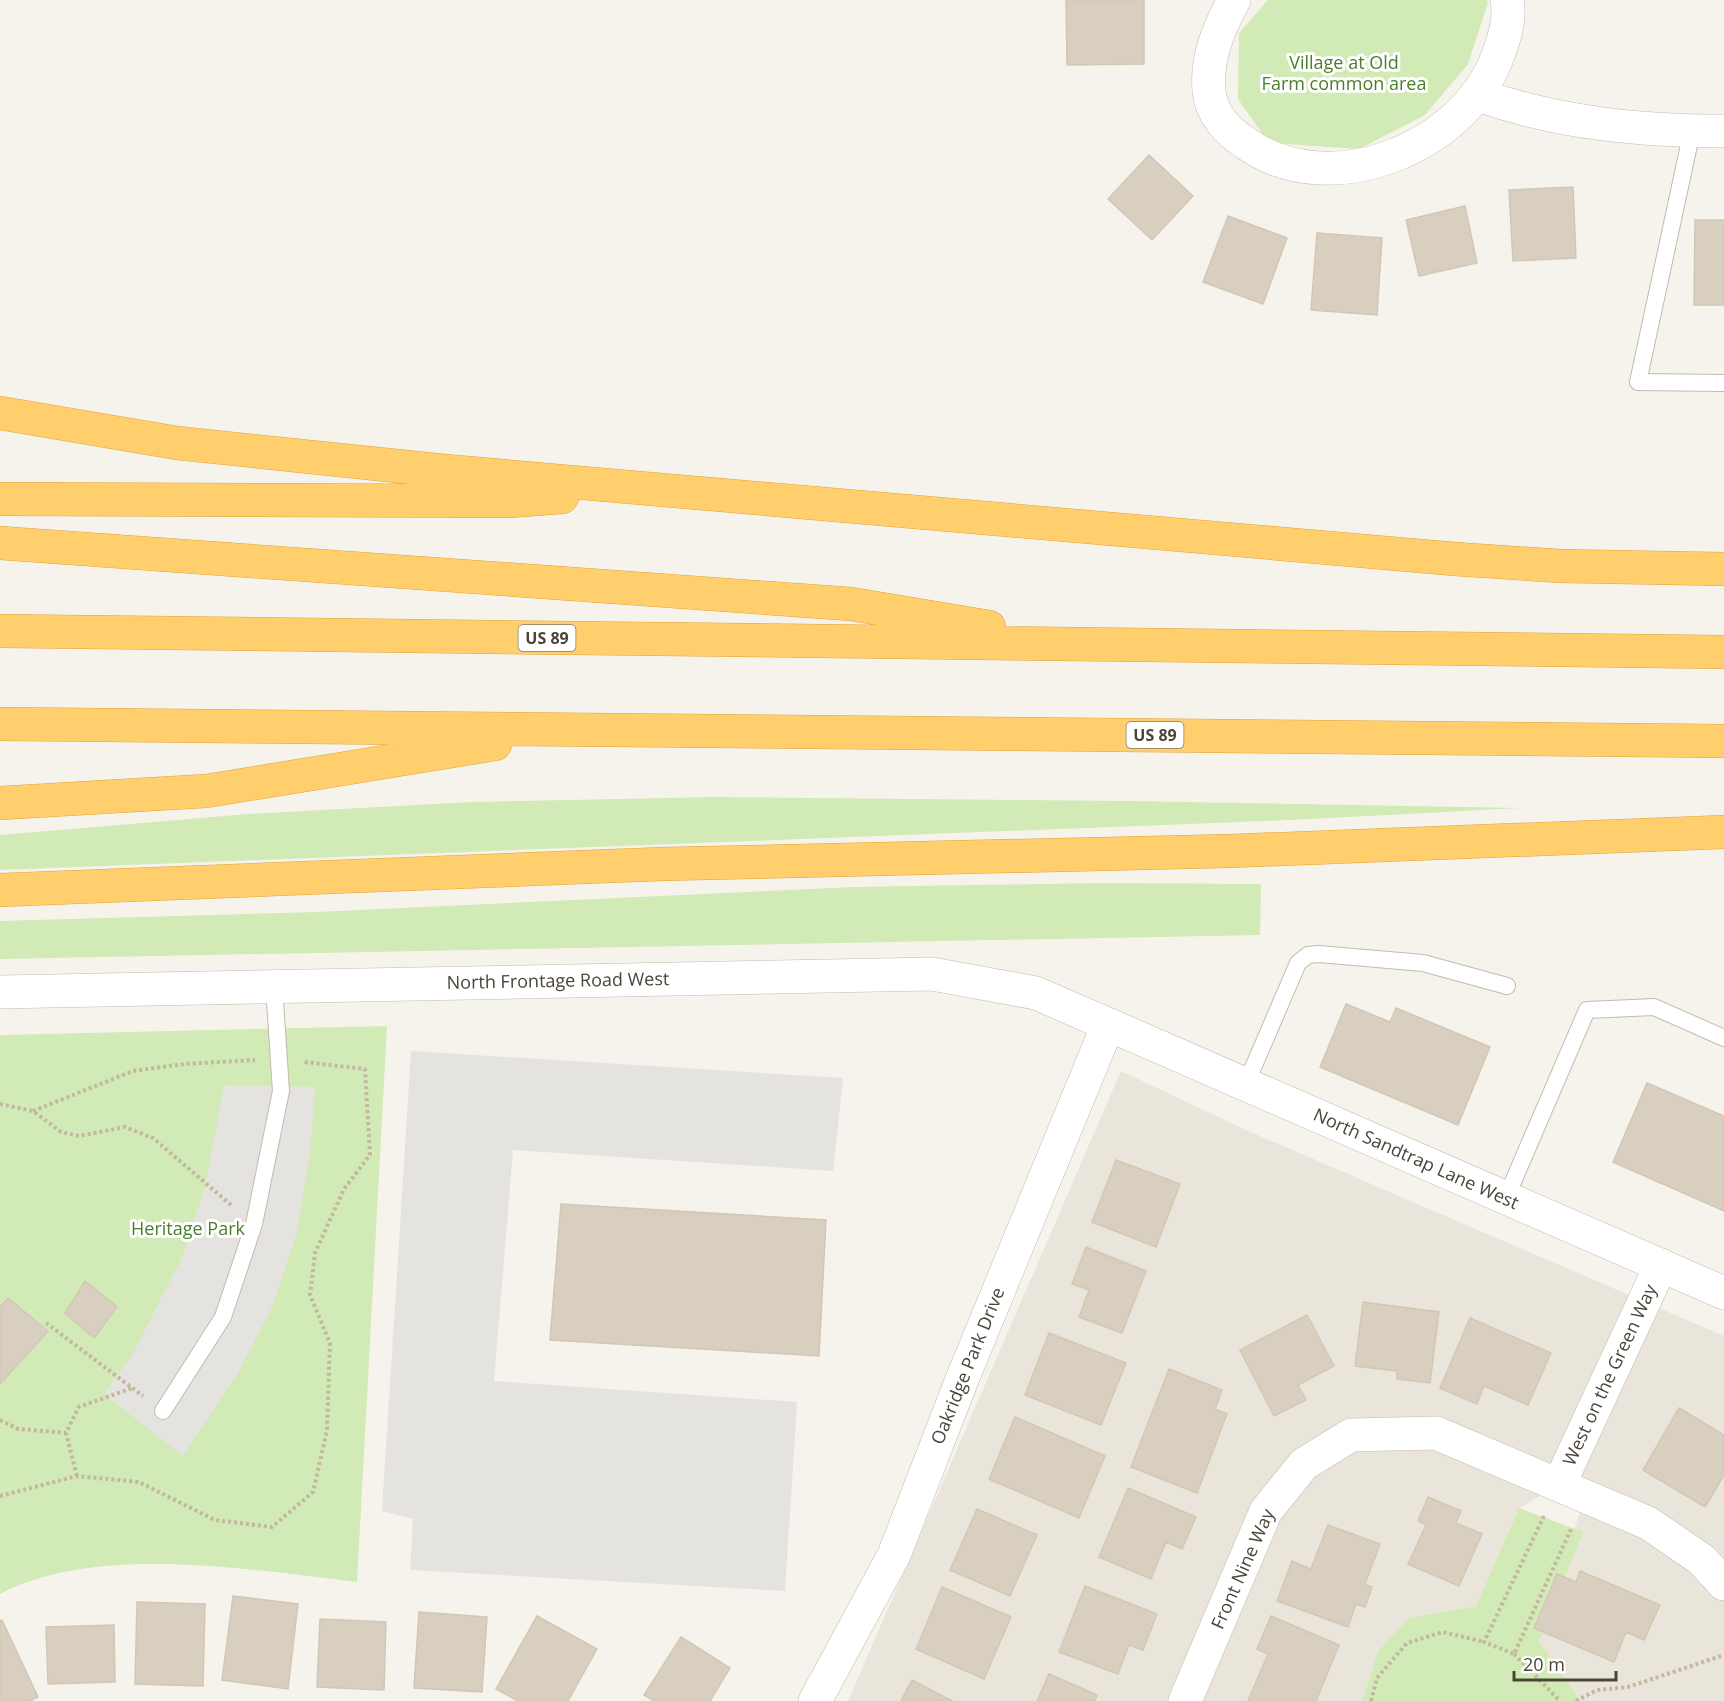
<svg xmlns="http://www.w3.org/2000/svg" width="1724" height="1701" viewBox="0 0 1724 1701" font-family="'Open Sans',sans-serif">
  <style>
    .residential { fill: #eae5da }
    .green { fill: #d2eab5 }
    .parking { fill: #e5e3e0 }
    .building { fill: #d8cfc1; stroke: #d3c7b4; stroke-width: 1.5 }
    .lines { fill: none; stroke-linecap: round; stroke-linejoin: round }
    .service-casing { stroke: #c2bbae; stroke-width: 18 }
    .minor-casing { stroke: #c2bbae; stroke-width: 34 }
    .tertiary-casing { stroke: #c2bbae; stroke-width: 34 }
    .motorway-casing { stroke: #e0a43c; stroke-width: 34 }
    .path { stroke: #c4b79f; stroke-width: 4; stroke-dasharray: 3 3; stroke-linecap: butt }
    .service { stroke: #fff; stroke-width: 16 }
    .minor { stroke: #fff; stroke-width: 33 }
    .tertiary { stroke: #fff; stroke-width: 33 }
    .motorway { stroke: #ffcf6e; stroke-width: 33 }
    .labels { text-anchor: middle; stroke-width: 6; stroke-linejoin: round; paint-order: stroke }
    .shield { fill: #fff; stroke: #817c74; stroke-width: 1.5 }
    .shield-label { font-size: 16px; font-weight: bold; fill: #4b4439 }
    .park-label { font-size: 18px; fill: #4a7f2a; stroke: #fff }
    .street-label { font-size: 18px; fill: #4b4439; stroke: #fff }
  </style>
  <rect width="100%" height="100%" fill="#f6f3ec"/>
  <path class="residential" d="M 1121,1071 L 1246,1130 L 1724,1336 L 1724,1701 L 1581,1701 L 1539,1641 L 1585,1496 L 1559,1485 L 1519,1508 L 1476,1606 L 1409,1618 L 1378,1651 L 1362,1701 L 848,1701 Z"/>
  <path class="green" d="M 1268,0 L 1487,0 L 1488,3 L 1468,64 L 1425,115 L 1359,149 L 1269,143 L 1238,99 L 1239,33 Z
    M 714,797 L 1130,801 L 1521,808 L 1291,820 L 0,870 L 0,835 L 248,814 L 471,802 Z
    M 1103,883 L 1261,884 L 1260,935 L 0,959 L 0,921 L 316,912 L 855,887 Z
    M 387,1026 L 357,1582 C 252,1570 97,1543 0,1594 L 0,1035 Z
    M 1519,1508 L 1583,1532 L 1539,1641 L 1581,1701 L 1362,1701 L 1378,1651 L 1409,1618 L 1476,1606 Z"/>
  <path class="parking" d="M 411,1051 L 843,1078 L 833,1171 L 513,1150 L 494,1381 L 797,1402 L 785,1591 L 410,1570 L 413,1519 L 382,1511 Z
    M 224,1085 L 315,1087 L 310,1155 L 297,1232 L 272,1307 L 238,1373 L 183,1456 L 104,1394 L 131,1357 L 181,1260 L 205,1187 Z"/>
  <path class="building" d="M 1066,0 L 1144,0 L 1144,64 L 1067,65 Z
    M 1149,155 L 1193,196 L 1152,240 L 1108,199 Z
    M 1573,187 L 1576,258 L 1513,261 L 1509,190 Z
    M 1465,206 L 1477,263 L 1419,276 L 1406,220 Z
    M 1228,216 L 1287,238 L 1263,304 L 1203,282 Z
    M 1695,220 L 1724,220 L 1724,305 L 1694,305 Z
    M 1317,233 L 1382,238 L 1377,315 L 1311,310 Z
    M 1346,1004 L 1390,1022 L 1396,1008 L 1490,1047 L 1458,1125 L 1320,1067 Z
    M 1647,1083 L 1724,1116 L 1724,1211 L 1613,1162 Z
    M 1116,1160 L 1180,1184 L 1156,1247 L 1092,1222 Z
    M 561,1204 L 826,1220 L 819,1356 L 550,1340 Z
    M 1086,1247 L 1146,1271 L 1122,1333 L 1079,1317 L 1089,1290 L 1072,1284 Z
    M 85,1281 L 117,1307 L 94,1338 L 65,1313 Z
    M 8,1298 L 48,1331 L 0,1384 L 0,1307 Z
    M 1363,1302 L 1439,1312 L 1430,1383 L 1397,1379 L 1397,1371 L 1355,1366 Z
    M 1307,1315 L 1334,1366 L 1298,1385 L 1306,1400 L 1274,1416 L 1240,1350 Z
    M 1470,1318 L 1551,1353 L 1528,1405 L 1484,1386 L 1477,1404 L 1440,1388 Z
    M 1049,1333 L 1126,1363 L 1101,1425 L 1025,1395 Z
    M 1169,1369 L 1222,1390 L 1215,1409 L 1227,1414 L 1197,1493 L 1131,1467 Z
    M 1679,1408 L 1724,1435 L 1724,1475 L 1705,1507 L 1643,1470 Z
    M 1015,1417 L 1105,1456 L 1079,1518 L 989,1479 Z
    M 1128,1488 L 1196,1517 L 1182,1549 L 1166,1542 L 1151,1579 L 1099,1557 Z
    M 1428,1497 L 1461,1511 L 1456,1523 L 1482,1534 L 1459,1586 L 1408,1564 L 1426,1525 L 1418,1521 Z
    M 977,1509 L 1037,1535 L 1010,1596 L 950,1570 Z
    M 1328,1525 L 1380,1544 L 1365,1584 L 1372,1587 L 1365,1607 L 1356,1604 L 1348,1627 L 1277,1601 L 1292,1561 L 1311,1569 Z
    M 1580,1571 L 1660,1605 L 1644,1640 L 1626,1632 L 1614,1662 L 1534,1628 L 1557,1574 L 1576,1582 Z
    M 1085,1586 L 1157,1614 L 1143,1650 L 1129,1645 L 1118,1674 L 1059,1652 Z
    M 942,1587 L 1011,1617 L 984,1679 L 916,1649 Z
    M 233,1596 L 298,1604 L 288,1689 L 222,1680 Z
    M 137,1602 L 205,1604 L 203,1686 L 135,1684 Z
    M 419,1612 L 487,1617 L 482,1692 L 414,1688 Z
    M 537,1616 L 597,1649 L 568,1701 L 518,1701 L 496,1689 Z
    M 1271,1616 L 1339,1645 L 1316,1701 L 1248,1701 L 1268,1654 L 1257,1649 Z
    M 320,1619 L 386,1622 L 384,1690 L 317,1687 Z
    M 2,1620 L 38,1697 L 30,1701 L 0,1701 L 0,1621 Z
    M 114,1625 L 115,1682 L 48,1684 L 46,1627 Z
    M 681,1637 L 730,1668 L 710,1701 L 654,1701 L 644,1695 Z
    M 1049,1674 L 1097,1695 L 1095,1701 L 1037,1701 Z
    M 912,1680 L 952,1701 L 901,1701 Z"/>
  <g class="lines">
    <g class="service-casing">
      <path id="service" d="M 1692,131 L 1638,382 L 1724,383
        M 1246,1084 L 1298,963 L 1308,955 L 1319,954 L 1423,963 L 1507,986
        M 1506,1198 L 1587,1010 L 1654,1007 L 1724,1038
        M 163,1411 L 223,1317 L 254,1224 L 281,1091 L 274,987"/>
    </g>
    <g class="minor-casing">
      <path id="minor" d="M 1234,0 C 1219,28 1206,57 1209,91 C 1211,114 1228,132 1247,144 C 1330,202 1462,149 1497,58 C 1504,40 1511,19 1507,0
        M 1478,95 C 1558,123 1640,131 1724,131
        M 1559,1485 L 1661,1265
        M 815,1701 L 894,1555 L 961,1382 L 1108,1025
        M 1185,1701 L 1266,1511 L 1304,1464 L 1351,1435 L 1436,1433 L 1648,1523 L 1702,1560 L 1724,1584"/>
    </g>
    <g class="tertiary-casing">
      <path id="tertiary" d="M 0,992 L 932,974 L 1036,993 L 1724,1293"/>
    </g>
    <g class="motorway-casing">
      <path id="motorway" d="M 0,413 L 177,443 L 445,471 L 1455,559 L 1560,566 L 1724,569
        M 0,499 L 510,501 L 562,497
        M 0,543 L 851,604 L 989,627
        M 0,631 L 1724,652
        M 0,724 L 1724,741
        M 0,803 L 206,791 L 495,744
        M 0,890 L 662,864 L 1229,851 L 1724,832"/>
    </g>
    <path class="path" d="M 0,1104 L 33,1111 L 61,1132 L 79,1136 L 125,1127 L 153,1138 L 231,1205
      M 33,1111 L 133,1071 L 184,1064 L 255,1060
      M 46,1323 L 143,1396
      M 0,1420 L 18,1429 L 66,1433
      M 77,1476 L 66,1433 L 79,1407 L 132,1388
      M 0,1496 L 77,1476 L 139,1482 L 215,1520 L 272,1527 L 313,1492 L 327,1430 L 330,1343 L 310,1295 L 315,1253 L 344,1189 L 370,1155 L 365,1069 L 304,1062
      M 1544,1516 L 1484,1642 L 1514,1654 L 1572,1527
      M 1514,1654 L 1560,1701
      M 1371,1701 L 1377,1678 L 1407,1643 L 1443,1632 L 1484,1642
      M 1576,1701 L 1597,1690 L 1628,1687 L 1724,1655"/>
    <use href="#service" class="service"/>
    <use href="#minor" class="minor"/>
    <use href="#tertiary" class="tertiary"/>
    <use href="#motorway" class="motorway"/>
  </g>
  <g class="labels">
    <g class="shield">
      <rect x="518.5" y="625" width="57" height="26" rx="4.5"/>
      <rect x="1126.5" y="722" width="57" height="26" rx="4.5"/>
    </g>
    <g class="shield-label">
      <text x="547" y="644">US 89</text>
      <text x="1155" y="741">US 89</text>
    </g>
    <g class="park-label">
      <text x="1344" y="69">Village at Old<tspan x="1344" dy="21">Farm common area</tspan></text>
      <text x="188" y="1235">Heritage Park</text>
    </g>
    <g class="street-label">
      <text transform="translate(558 981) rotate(-1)" y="6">North Frontage Road West</text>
      <text transform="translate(1416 1159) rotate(24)" y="6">North Sandtrap Lane West</text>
      <text transform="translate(968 1366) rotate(-68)" y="6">Oakridge Park Drive</text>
      <text transform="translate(1610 1375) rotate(-65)" y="6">West on the Green Way</text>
      <text transform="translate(1243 1569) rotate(-66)" y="6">Front Nine Way</text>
    </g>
  </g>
  <path d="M1514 1671v9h102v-9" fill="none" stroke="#4b4439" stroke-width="3"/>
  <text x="1523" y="1671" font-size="18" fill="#4b4439" stroke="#ffffff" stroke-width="4.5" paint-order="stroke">20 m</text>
</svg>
